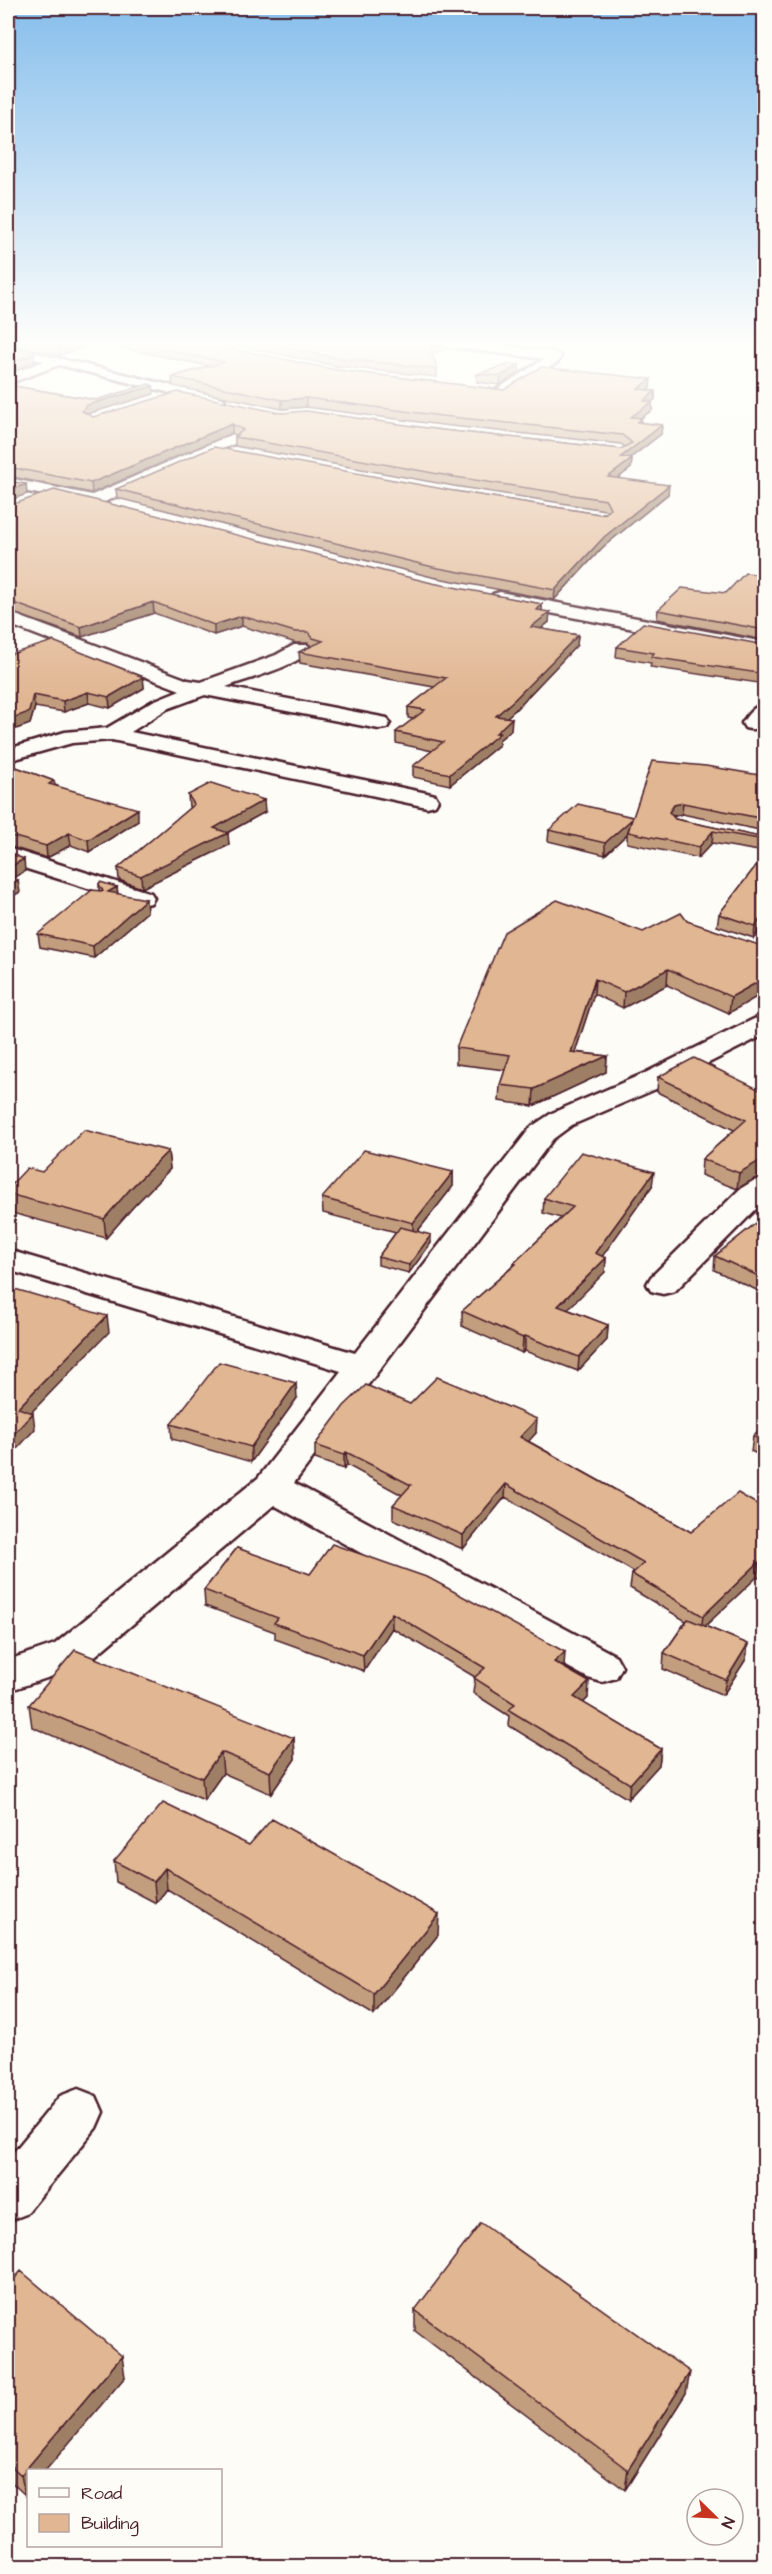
<svg xmlns="http://www.w3.org/2000/svg" width="772" height="2574" viewBox="0 0 772 2574" font-family="'Architects Daughter',sans-serif">
  <style>
    .lines { fill: none; stroke-linecap: round; stroke-linejoin: round }
    .minor-casing { stroke: #4a1f2b; stroke-width: 5 }
    .minor { fill: #fdfcf7; fill-rule: evenodd }
    .wall { fill: #c29d7e; stroke: #4a1f2b; stroke-width: 1.5 }
    .shaded-wall { fill: #9e7f66; stroke: #4a1f2b; stroke-width: 1.5 }
    .building { fill: #e1b692; stroke: #4a1f2b; stroke-width: 1.5 }
  </style>
  <rect width="100%" height="100%" fill="#fdfcf7"/>
  <filter id="ink" filterUnits="userSpaceOnUse"><feTurbulence type="fractalNoise" baseFrequency=".0167" numOctaves="2"/><feDisplacementMap in="SourceGraphic" scale="12" xChannelSelector="R" yChannelSelector="G"/><feConvolveMatrix kernelMatrix="1 2 1 2 8 2 1 2 1" color-interpolation-filters="sRGB"/></filter>
  <g filter="url(#ink)">
    <g class="lines">
      <g class="minor-casing">
        <path id="minor" d="M 419,340 L 457,340 L 554,352 L 561,356 L 558,362 L 502,396 L 497,395 L 495,392 L 497,389 L 544,359 L 426,344 Z
          M 8,346 L 223,398 L 225,401 L 218,405 L 59,365 L 8,384 L 8,375 L 44,361 L 8,354 Z
          M 276,415 L 284,420 L 281,423 L 100,504 L 94,505 L 8,488 L 8,478 L 92,495 Z
          M 500,592 L 764,642 L 764,654 L 493,602 L 491,598 L 493,594 Z
          M 8,612 L 188,680 L 201,682 L 276,655 L 294,645 L 308,645 L 311,649 C 299,666 247,679 226,687 L 387,718 L 390,723 L 387,728 L 379,729 L 205,695 L 167,709 L 131,732 L 427,793 L 435,795 L 438,800 L 435,805 L 427,807 L 112,740 L 72,743 L 8,761 L 8,749 L 65,732 L 107,728 L 153,701 L 180,690 L 8,624 Z
          M 764,704 L 764,723 C 759,730 754,730 745,728 L 742,723 C 748,714 754,706 764,704 Z
          M 8,848 L 151,893 L 154,898 L 151,903 L 142,905 L 8,863 Z
          M 764,1017 L 764,1035 L 665,1085 L 572,1125 L 553,1139 L 294,1483 L 616,1656 L 622,1667 L 616,1678 L 602,1682 L 588,1678 L 274,1505 L 83,1666 L 8,1691 L 8,1660 L 55,1644 L 258,1478 L 341,1371 L 8,1270 L 8,1250 L 355,1353 L 531,1127 L 552,1113 L 645,1073 L 754,1019 Z
          M 764,1179 L 764,1201 L 675,1291 L 663,1294 L 651,1291 L 647,1284 L 651,1277 L 740,1189 L 753,1181 Z
          M 78,2089 L 96,2096 L 103,2112 L 96,2128 L 26,2214 L 8,2221 L 8,2159 L 60,2096 Z"/>
      </g>
      <use href="#minor" class="minor"/>
    </g>
    <path class="wall" d="M 8,340 L 189,340 L 336,370 L 504,390 L 650,387 L 647,390 L 655,391 L 655,399 L 652,402 L 652,410 L 641,418 L 641,423 L 662,425 L 661,434 L 630,458 L 632,459 L 631,468 L 618,478 L 668,494 L 603,547 L 554,600 L 432,577 L 117,498 L 116,489 L 454,491 L 599,514 L 607,512 L 605,510 L 454,486 L 235,446 L 235,437 L 237,436 L 232,433 L 92,493 L 8,476 L 8,385 L 96,400 L 154,394 L 87,414 L 93,417 L 281,413 L 621,449 L 625,447 L 621,444 L 442,425 L 306,407 L 282,409 L 173,386 L 172,377 L 209,366 L 97,343 L 60,355 L 8,344 Z
      M 211,340 L 438,340 L 445,341 L 445,349 L 432,354 L 437,369 L 437,377 L 336,366 Z
      M 519,373 L 500,385 L 477,382 L 477,374 Z
      M 8,506 L 542,604 L 542,611 L 549,622 L 541,629 L 578,635 L 577,645 L 515,710 L 506,717 L 511,730 L 499,740 L 499,745 L 450,785 L 413,777 L 413,766 L 432,751 L 396,743 L 396,732 L 413,719 L 408,718 L 408,707 L 434,687 L 300,663 L 299,652 L 311,646 L 308,643 L 296,643 L 242,626 L 214,635 L 154,613 L 82,637 L 8,611 Z
      M 765,575 L 765,641 L 764,640 L 657,619 L 658,610 L 726,593 Z
      M 765,645 L 765,684 L 650,667 L 651,663 L 616,657 L 617,647 Z
      M 8,655 L 143,677 L 144,688 L 110,708 L 89,703 L 64,712 L 35,707 L 30,724 L 8,732 Z
      M 8,764 L 54,781 L 55,785 L 138,821 L 89,852 L 71,845 L 47,858 L 8,846 Z
      M 765,776 L 765,831 L 682,814 L 673,817 L 675,819 L 765,838 L 765,852 L 712,843 L 698,858 L 627,843 L 627,834 L 605,855 L 548,841 L 549,830 L 633,817 Z
      M 188,795 L 265,812 L 227,833 L 229,845 L 142,888 L 119,880 L 118,868 L 190,808 L 189,807 Z
      M 765,854 L 765,923 L 754,938 L 717,926 L 719,914 Z
      M 99,884 L 117,887 L 118,894 L 147,912 L 94,958 L 40,947 L 38,934 L 99,890 Z
      M 643,932 L 765,947 L 729,1013 L 667,985 L 623,1008 L 594,994 L 575,1052 L 607,1056 L 606,1072 L 533,1106 L 499,1101 L 500,1085 L 505,1070 L 456,1064 L 456,1048 Z
      M 658,1077 L 762,1091 L 756,1178 L 737,1189 L 701,1175 L 702,1159 L 734,1130 L 657,1092 Z
      M 168,1151 L 170,1169 L 133,1207 L 106,1238 L 8,1212 L 8,1188 L 42,1172 Z
      M 453,1172 L 453,1186 L 417,1232 L 431,1243 L 409,1273 L 378,1265 L 378,1257 L 396,1232 L 323,1213 L 322,1198 Z
      M 652,1186 L 602,1256 L 606,1258 L 605,1272 L 567,1309 L 608,1325 L 607,1340 L 578,1371 L 525,1351 L 522,1353 L 462,1326 L 462,1311 L 514,1265 L 514,1263 L 561,1218 L 543,1213 L 544,1198 Z
      M 765,1216 L 765,1294 L 714,1270 L 715,1256 Z
      M 297,1398 L 251,1462 L 172,1439 L 171,1424 Z
      M 410,1404 L 536,1433 L 528,1441 L 691,1532 L 765,1509 L 765,1581 L 757,1577 L 705,1626 L 748,1644 L 746,1659 L 723,1695 L 663,1669 L 664,1653 L 686,1621 L 630,1588 L 632,1574 L 634,1572 L 505,1497 L 463,1549 L 393,1519 L 393,1505 L 402,1495 L 347,1465 L 344,1469 L 315,1459 L 315,1445 Z
      M 765,1424 L 765,1458 L 751,1451 L 753,1436 Z
      M 237,1548 L 564,1667 L 588,1698 L 583,1703 L 661,1749 L 659,1765 L 628,1799 L 508,1725 L 509,1716 L 473,1693 L 475,1677 L 392,1628 L 364,1671 L 275,1639 L 275,1632 L 205,1606 L 204,1590 Z
      M 29,1705 L 294,1738 L 295,1759 L 271,1794 L 223,1773 L 204,1800 L 32,1727 Z
      M 249,1845 L 438,1935 L 374,2015 L 167,1889 L 156,1903 L 116,1882 L 114,1861 Z
      M 8,2286 L 125,2377 L 28,2470 L 28,2491 L 25,2495 L 8,2479 Z
      M 415,2310 L 686,2393 L 625,2490 L 415,2331 Z"/>
    <path class="shaded-wall" d="M 83,340 L 96,340 L 97,343 L 60,355 L 59,347 Z
      M 445,341 L 445,349 L 430,355 L 430,347 Z
      M 34,354 L 34,363 L 8,372 L 8,364 Z
      M 519,365 L 519,373 L 500,385 L 501,376 Z
      M 651,379 L 650,387 L 637,397 L 638,389 Z
      M 153,386 L 154,394 L 87,414 L 82,411 L 87,405 Z
      M 655,391 L 655,399 L 649,404 L 652,402 L 652,410 L 630,425 L 631,417 L 644,401 Z
      M 306,398 L 306,407 L 282,409 L 282,400 Z
      M 232,424 L 232,433 L 92,493 L 91,483 Z
      M 662,425 L 661,434 L 620,466 L 621,457 Z
      M 632,459 L 631,468 L 608,486 L 608,477 Z
      M 26,484 L 27,494 L 8,501 L 8,491 Z
      M 669,485 L 668,494 L 603,547 L 554,600 L 555,590 L 604,537 Z
      M 153,602 L 154,613 L 82,637 L 81,627 Z
      M 542,604 L 542,614 L 537,610 Z
      M 550,612 L 549,622 L 530,637 L 531,627 Z
      M 242,616 L 242,626 L 214,635 L 214,625 Z
      M 578,635 L 577,645 L 515,710 L 496,727 L 496,716 Z
      M 143,677 L 144,688 L 110,708 L 109,697 Z
      M 88,692 L 89,703 L 64,712 L 63,701 Z
      M 33,695 L 35,707 L 30,724 L 8,732 L 8,720 Z
      M 512,718 L 511,730 L 499,740 L 499,745 L 450,785 L 450,774 Z
      M 264,800 L 265,812 L 219,837 L 228,833 L 229,845 L 142,888 L 141,876 L 214,828 Z
      M 683,803 L 682,814 L 673,816 L 668,823 L 669,812 L 674,805 Z
      M 138,809 L 138,821 L 89,852 L 88,840 Z
      M 632,819 L 627,834 L 605,855 L 605,843 Z
      M 713,831 L 712,843 L 698,858 L 699,847 Z
      M 69,833 L 71,845 L 47,858 L 46,846 Z
      M 24,859 L 25,871 L 8,881 L 8,868 Z
      M 18,880 L 20,892 L 8,899 L 8,886 Z
      M 117,887 L 118,900 L 108,892 Z
      M 146,899 L 147,912 L 94,958 L 93,946 Z
      M 765,913 L 765,923 L 754,938 L 755,926 Z
      M 668,969 L 667,985 L 623,1008 L 624,992 Z
      M 765,978 L 765,992 L 729,1013 L 731,997 Z
      M 595,979 L 594,994 L 570,1068 L 571,1052 Z
      M 607,1056 L 606,1072 L 533,1106 L 534,1089 Z
      M 168,1151 L 170,1169 L 133,1207 L 106,1238 L 104,1219 L 131,1188 Z
      M 765,1156 L 765,1170 L 756,1178 L 737,1189 L 739,1173 Z
      M 453,1172 L 453,1186 L 413,1237 L 413,1223 Z
      M 654,1172 L 652,1186 L 594,1268 L 595,1253 Z
      M 431,1235 L 431,1243 L 409,1273 L 409,1265 Z
      M 606,1258 L 605,1272 L 557,1320 L 558,1306 Z
      M 107,1316 L 109,1332 L 20,1424 L 18,1408 Z
      M 608,1325 L 607,1340 L 578,1371 L 579,1357 Z
      M 525,1336 L 525,1351 L 522,1353 L 523,1338 Z
      M 296,1383 L 297,1398 L 251,1462 L 251,1447 Z
      M 33,1413 L 35,1429 L 8,1459 L 8,1440 Z
      M 537,1419 L 536,1433 L 520,1451 L 520,1437 Z
      M 346,1452 L 347,1465 L 344,1469 L 344,1455 Z
      M 506,1484 L 505,1497 L 463,1549 L 463,1535 Z
      M 759,1562 L 757,1577 L 701,1630 L 703,1616 Z
      M 392,1613 L 392,1628 L 364,1671 L 363,1655 Z
      M 748,1644 L 746,1659 L 723,1695 L 726,1680 Z
      M 565,1652 L 564,1667 L 554,1662 Z
      M 589,1682 L 588,1698 L 573,1713 L 574,1697 Z
      M 294,1738 L 295,1759 L 271,1794 L 270,1772 Z
      M 661,1749 L 659,1765 L 628,1799 L 630,1784 Z
      M 221,1752 L 223,1773 L 204,1800 L 202,1778 Z
      M 165,1868 L 167,1889 L 156,1903 L 154,1882 Z
      M 439,1914 L 438,1935 L 374,2015 L 374,1994 Z
      M 122,2356 L 125,2377 L 46,2470 L 28,2470 L 28,2491 L 25,2495 L 21,2475 Z
      M 690,2372 L 686,2393 L 625,2490 L 628,2470 Z"/>
    <path class="building" d="M 22,340 L 83,340 L 59,347 Z
      M 117,340 L 189,340 L 336,370 L 504,390 L 541,367 L 651,379 L 638,389 L 655,391 L 644,401 L 652,402 L 631,417 L 642,418 L 637,422 L 662,425 L 621,457 L 632,459 L 608,477 L 669,485 L 604,537 L 555,590 L 433,567 L 116,489 L 214,447 L 454,491 L 599,514 L 606,513 L 610,508 L 606,500 L 455,477 L 235,437 L 243,430 L 232,424 L 91,483 L 8,467 L 8,385 L 96,400 L 149,384 L 153,386 L 87,405 L 82,411 L 93,417 L 178,392 L 281,413 L 306,411 L 442,430 L 621,449 L 632,443 L 622,435 L 442,416 L 306,398 L 282,400 L 172,377 L 225,362 Z
      M 249,340 L 438,340 L 445,341 L 430,347 L 437,369 L 336,358 Z
      M 8,348 L 34,354 L 8,364 Z
      M 511,364 L 519,365 L 501,376 L 477,374 Z
      M 8,481 L 26,484 L 8,491 Z
      M 54,490 L 432,583 L 542,604 L 537,610 L 550,612 L 531,627 L 578,635 L 515,699 L 496,716 L 512,718 L 496,733 L 500,733 L 450,774 L 413,766 L 443,742 L 396,732 L 425,710 L 408,707 L 446,678 L 299,652 L 323,641 L 313,638 L 308,632 L 295,632 L 242,616 L 214,625 L 153,602 L 81,627 L 8,601 L 8,506 Z
      M 745,573 L 765,575 L 765,630 L 658,610 L 682,588 L 726,593 Z
      M 643,623 L 765,645 L 765,674 L 651,657 L 654,653 L 617,647 Z
      M 53,641 L 143,677 L 109,697 L 88,692 L 63,701 L 33,695 L 29,712 L 8,720 L 8,655 Z
      M 652,761 L 706,766 L 765,776 L 765,819 L 683,803 L 674,805 L 669,812 L 675,819 L 765,838 L 765,840 L 713,831 L 699,847 L 628,832 L 632,819 L 605,843 L 549,830 L 578,804 L 633,817 Z
      M 8,764 L 54,781 L 49,784 L 138,809 L 88,840 L 69,833 L 46,846 L 8,835 Z
      M 211,783 L 264,800 L 214,828 L 228,833 L 141,876 L 118,868 L 194,804 L 188,795 Z
      M 8,853 L 24,859 L 8,868 Z
      M 765,854 L 765,913 L 755,926 L 719,914 Z
      M 8,876 L 18,880 L 8,886 Z
      M 100,882 L 117,887 L 108,892 L 146,899 L 93,946 L 38,934 L 92,890 L 103,891 L 99,884 Z
      M 557,900 L 643,932 L 681,913 L 687,921 L 765,947 L 765,978 L 731,997 L 668,969 L 624,992 L 595,979 L 571,1052 L 607,1056 L 534,1089 L 500,1085 L 510,1055 L 456,1048 L 504,932 Z
      M 694,1058 L 762,1091 L 765,1089 L 765,1156 L 758,1162 L 739,1173 L 702,1159 L 746,1120 L 658,1077 Z
      M 84,1130 L 168,1151 L 131,1188 L 104,1219 L 8,1194 L 8,1188 L 27,1168 L 42,1172 Z
      M 364,1150 L 453,1172 L 413,1223 L 322,1198 Z
      M 581,1152 L 654,1172 L 595,1253 L 606,1258 L 558,1306 L 608,1325 L 579,1357 L 525,1336 L 523,1338 L 462,1311 L 516,1264 L 514,1263 L 573,1207 L 544,1198 Z
      M 765,1216 L 765,1279 L 715,1256 Z
      M 400,1227 L 431,1235 L 409,1265 L 378,1257 Z
      M 8,1287 L 107,1316 L 18,1408 L 33,1413 L 8,1440 Z
      M 219,1362 L 296,1383 L 251,1447 L 171,1424 Z
      M 437,1377 L 537,1419 L 520,1437 L 691,1532 L 738,1493 L 765,1509 L 765,1566 L 759,1562 L 703,1616 L 632,1574 L 644,1563 L 506,1484 L 463,1535 L 393,1505 L 411,1485 L 346,1452 L 344,1455 L 315,1445 L 344,1406 L 366,1385 L 410,1404 Z
      M 765,1424 L 765,1442 L 753,1436 Z
      M 332,1544 L 429,1578 L 565,1652 L 554,1662 L 589,1682 L 574,1697 L 661,1749 L 630,1784 L 509,1710 L 515,1704 L 474,1678 L 485,1668 L 392,1613 L 363,1655 L 274,1623 L 278,1618 L 204,1590 L 237,1548 L 310,1574 Z
      M 688,1619 L 748,1644 L 726,1680 L 664,1653 Z
      M 75,1650 L 294,1738 L 270,1772 L 221,1752 L 202,1778 L 29,1705 Z
      M 163,1803 L 249,1845 L 272,1819 L 439,1914 L 374,1994 L 165,1868 L 154,1882 L 114,1861 Z
      M 481,2223 L 690,2372 L 628,2470 L 415,2310 Z
      M 21,2271 L 122,2356 L 21,2475 L 8,2463 L 8,2286 Z"/>
  </g>
  <linearGradient id="sky" x2="0" y2="1"><stop stop-color="#86beec"/><stop offset="0.49" stop-color="#fefefb"/><stop offset="1" stop-color="#fefefb" stop-opacity="0"/></linearGradient>
  <rect width="772" height="700" fill="url(#sky)"/>
  <rect width="772" height="2574" fill="none" stroke="#fdfcf7" stroke-width="30"/>
  <rect x="15" y="15" width="742" height="2544" fill="none" stroke="#4a1f2b" stroke-width="2" filter="url(#ink)"/>
  <rect x="27" y="2469" width="195" height="78" fill="#fdfcf7" stroke="#b5a4a5" stroke-width="1.5"/>
  <rect x="39" y="2488" width="30" height="9" fill="#fdfcf7" stroke="#b5a4a5" stroke-width="1.5"/>
  <text x="81" y="2499" font-size="18" fill="#4a1f2b">Road</text>
  <rect x="39" y="2514" width="30" height="18" fill="#e1b692" stroke="#b5a4a5" stroke-width="1.5"/>
  <text x="81" y="2529" font-size="18" fill="#4a1f2b">Building</text>
  <g transform="translate(715 2517) rotate(114)"><circle r="28" fill="#fdfcf7" stroke="#b5a4a5" stroke-width="1.5"/>
  <path d="M0-4.5L10 22L0 15L-10 22Z" fill="#c8321e"/>
  <text y="-9" font-size="16" font-weight="bold" text-anchor="middle" fill="#4a1f2b">N</text>
  </g>
</svg>
